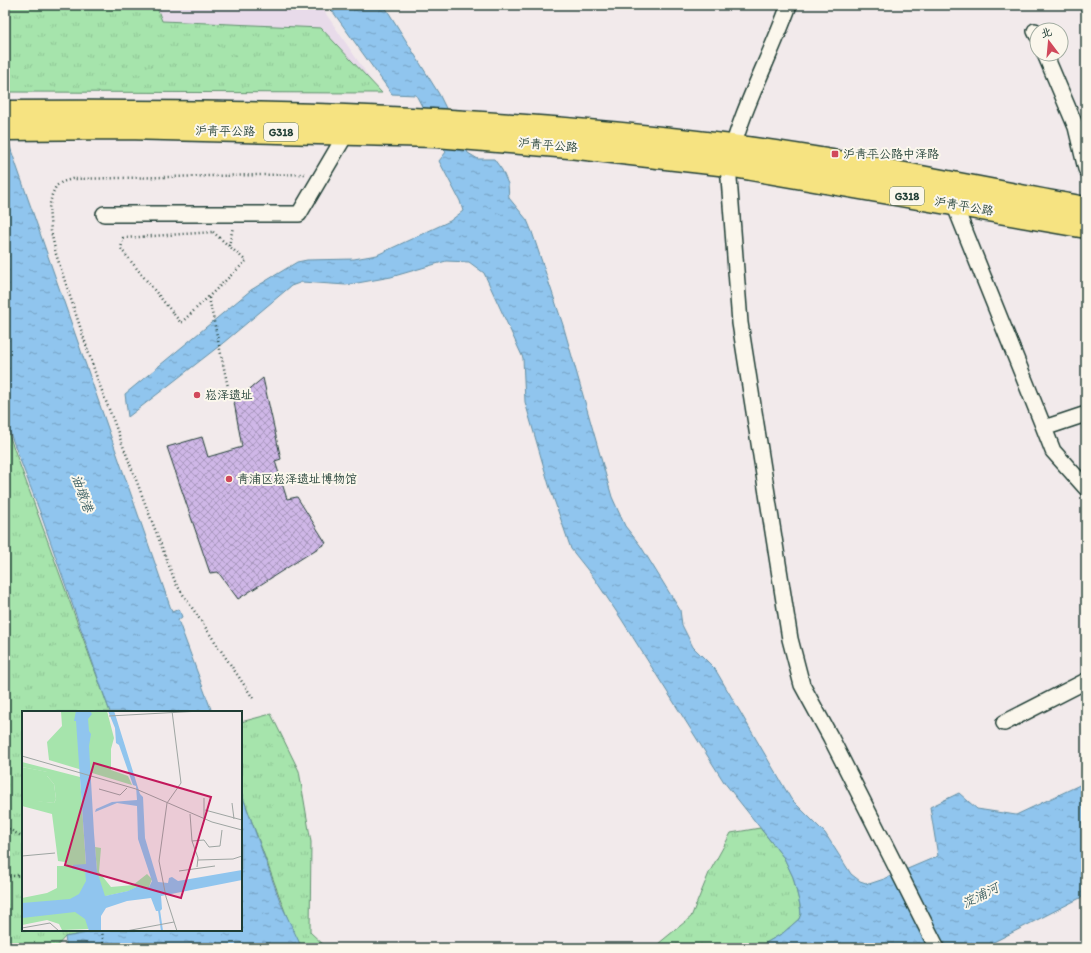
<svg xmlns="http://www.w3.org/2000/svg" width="1091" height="953" viewBox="0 0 1091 953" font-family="Itim,'LXGW WenKai TC',sans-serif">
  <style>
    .built { fill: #e8dbea }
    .park { fill: url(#park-tufts); stroke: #629070 }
    .water { fill: url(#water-ripples); stroke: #638fa4 }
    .building { fill: url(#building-cross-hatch); stroke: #1f3d34 }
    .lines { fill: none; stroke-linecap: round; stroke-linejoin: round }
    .minor-casing { stroke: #1f3d34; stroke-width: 18 }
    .highway-casing { stroke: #1f3d34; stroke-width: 25 }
    .path { stroke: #1f3d34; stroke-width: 2.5; stroke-dasharray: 1 3; stroke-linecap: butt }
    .minor { stroke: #fbf7ec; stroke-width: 15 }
    .highway { stroke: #f6e381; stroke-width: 22 }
    .poi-dot { fill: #d1495b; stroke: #fbf7ec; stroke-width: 1.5 }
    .labels { text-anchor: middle; stroke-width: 4; stroke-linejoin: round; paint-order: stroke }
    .shield { fill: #fbf7ec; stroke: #61756b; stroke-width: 1 }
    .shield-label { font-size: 11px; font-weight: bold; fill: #1f3d34 }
    .street-label { font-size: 12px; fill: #1f3d34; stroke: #fbf7ec }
    .poi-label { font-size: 12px; fill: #1f3d34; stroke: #fbf7ec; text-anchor: start }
    .water-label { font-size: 13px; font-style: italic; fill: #3b5f62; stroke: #fbf7ec }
    .inset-river { fill: none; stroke: #90c5ee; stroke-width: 2 }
    .inset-road { fill: none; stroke: #9ea5a2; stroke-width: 1 }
    .view { fill: #c2185b; fill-opacity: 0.15; stroke: #c2185b; stroke-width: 2 }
    .inset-edge { fill: none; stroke: #1f3d34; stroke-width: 2 }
  </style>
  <defs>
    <pattern id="park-tufts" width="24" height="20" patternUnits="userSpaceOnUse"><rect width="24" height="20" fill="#a6e4ac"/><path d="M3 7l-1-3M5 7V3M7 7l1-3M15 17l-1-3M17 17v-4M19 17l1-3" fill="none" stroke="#8ec495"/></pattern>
    <pattern id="water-ripples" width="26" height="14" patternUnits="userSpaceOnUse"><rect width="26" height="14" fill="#90c5ee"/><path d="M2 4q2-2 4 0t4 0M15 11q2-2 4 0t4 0" fill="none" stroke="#75a1c2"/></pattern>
    <pattern id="building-cross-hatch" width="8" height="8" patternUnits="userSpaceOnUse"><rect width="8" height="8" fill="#cfb7e7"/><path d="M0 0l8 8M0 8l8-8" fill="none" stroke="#a796bc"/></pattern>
  </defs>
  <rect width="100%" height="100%" fill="#f2eaeb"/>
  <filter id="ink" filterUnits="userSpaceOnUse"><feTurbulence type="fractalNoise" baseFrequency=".025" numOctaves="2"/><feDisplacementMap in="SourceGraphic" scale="8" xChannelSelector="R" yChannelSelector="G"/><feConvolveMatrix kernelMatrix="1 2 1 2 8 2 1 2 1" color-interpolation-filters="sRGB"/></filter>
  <g filter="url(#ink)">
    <path class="built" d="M 5,5 L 320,5 L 373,83 L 236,75 Z"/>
    <path class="park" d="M 5,5 L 156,5 L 162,21 L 321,28 L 382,93 L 5,92 Z
      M 5,424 L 110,712 L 23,712 L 23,930 L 104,930 L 65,937 L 56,947 L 52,948 L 5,948 Z
      M 271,714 L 299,771 L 311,842 L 310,932 L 327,948 L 202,948 L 291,928 L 241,792 L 241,722 Z
      M 760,828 L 784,858 L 793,877 L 800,905 L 801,914 L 799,919 L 783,933 L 757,948 L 653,948 L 691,917 L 709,873 L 731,833 Z"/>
    <path class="water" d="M 328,5 L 384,5 L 439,94 L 468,153 L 478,159 L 494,159 L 502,170 L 508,184 L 509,198 L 527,220 L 532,232 L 563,325 L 612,497 L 625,526 L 640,545 L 680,610 L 682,625 L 693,647 L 715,669 L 791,799 L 825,833 L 851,874 L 860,881 L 869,884 L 884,879 L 938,856 L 930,807 L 959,793 L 977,809 L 1016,815 L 1086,782 L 1086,895 L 982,948 L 757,948 L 783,933 L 799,919 L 801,914 L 800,905 L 793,877 L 784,858 L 724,782 L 622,620 L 594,578 L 571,549 L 549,485 L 525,402 L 523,358 L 484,273 L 469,262 L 446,261 L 391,277 L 346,285 L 302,282 L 291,286 L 223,343 L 128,417 L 125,394 L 251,290 L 297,262 L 307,260 L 354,259 L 377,255 L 450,221 L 463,211 L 460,201 L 439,161 L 446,152 L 416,95 L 392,94 Z
      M 5,127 L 11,150 L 172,612 L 179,609 L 182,617 L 178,620 L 212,712 L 110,712 L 40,512 L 5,420 Z
      M 241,792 L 281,904 L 302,948 L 67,948 L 65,937 L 104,930 L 241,930 Z"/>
    <path class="building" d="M 263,378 L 281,459 L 275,461 L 287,499 L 297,497 L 326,543 L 238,599 L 218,572 L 210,573 L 167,447 L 202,437 L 208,457 L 242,447 L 234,402 Z"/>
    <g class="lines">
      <g class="minor-casing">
        <path id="minor" d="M 789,5 C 770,58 741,110 728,165 L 740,323 L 790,639 L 802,685 L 831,738 L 937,948
          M 1035,31 L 1037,35
          M 1045,54 L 1076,127 L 1086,169
          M 954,204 L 1044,428 L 1086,414
          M 104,214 L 299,214 L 346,134
          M 1044,428 L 1053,451 L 1086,488
          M 1004,723 L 1086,681"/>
      </g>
      <g class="highway-casing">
        <path id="highway" d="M 5,112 C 247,110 490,116 731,146 C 850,161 968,187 1086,208
          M 5,129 L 126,128 L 436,136 L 569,147 L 728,165 L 1086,227"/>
      </g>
      <path class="path" d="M 213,232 L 246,261 L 181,323 L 121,249 L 123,238 Z
        M 229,246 L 233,227
        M 209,298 L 228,387
        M 253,698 L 176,584 L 97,378 L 56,254 L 51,231 L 49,208 L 52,195 L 56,186 L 62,182 L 72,179 L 306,174
        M 5,827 L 23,837
        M 5,877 L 23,875
        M 102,930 L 104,948"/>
      <use href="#minor" class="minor"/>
      <use href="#highway" class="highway"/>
    </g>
  </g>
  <g class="poi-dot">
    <rect x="831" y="150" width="8" height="8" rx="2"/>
    <circle cx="197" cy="395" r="4"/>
    <circle cx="229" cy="479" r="4"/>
  </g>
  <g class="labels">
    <g class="shield">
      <rect x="264" y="123" width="34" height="18" rx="3"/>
      <rect x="890" y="187" width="34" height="18" rx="3"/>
    </g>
    <g class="shield-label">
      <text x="281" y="136">G318</text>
      <text x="907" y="200">G318</text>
    </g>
    <g class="street-label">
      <text transform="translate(225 131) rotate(1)" y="4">沪青平公路</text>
      <text transform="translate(548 145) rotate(5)" y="4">沪青平公路</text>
      <text transform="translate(964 206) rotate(10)" y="4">沪青平公路</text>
    </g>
    <g class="poi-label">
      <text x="843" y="158">沪青平公路中泽路</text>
      <text x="205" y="399">崧泽遗址</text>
      <text x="237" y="483">青浦区崧泽遗址博物馆</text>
    </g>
    <g class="water-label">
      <text transform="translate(83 493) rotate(70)" y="5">油墩港</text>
      <text transform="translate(980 895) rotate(-27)" y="5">淀浦河</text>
    </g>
  </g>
  <g transform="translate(22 711)">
    <rect width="220" height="220" fill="#f2eaeb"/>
    <path d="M 0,56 L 26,61 L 25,65 L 32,73 L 34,88 L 32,92 L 0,89 Z" fill="#a6e4ac"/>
    <path d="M 39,0 L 85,0 L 92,27 L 89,38 L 89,59 L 106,65 L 110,74 L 27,49 L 25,31 L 40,15 ZM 0,51 L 58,66 L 64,154 L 48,155 L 75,160 L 73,136 L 79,137 L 77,161 L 89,176 L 111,174 L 125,163 L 130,168 L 127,176 L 119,177 L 116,175 L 107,180 L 84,185 L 66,218 L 40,219 L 37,213 L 25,209 L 0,214 L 0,187 L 25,182 L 35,177 L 35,155 L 46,155 L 43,151 L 36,150 L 30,103 L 0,95 L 0,88 L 32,92 L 34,88 L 32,73 L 25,65 L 25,61 L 0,56 Z" fill="#a6e4ac"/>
    <path d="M 54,0 L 68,0 L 70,3 L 66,8 L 67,20 L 69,23 L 67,35 L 72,122 L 75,160 L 83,185 L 106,180 L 116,175 L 119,177 L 127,176 L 130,170 L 116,128 L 115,95 L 95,92 L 73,101 L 74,98 L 90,91 L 115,89 L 114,75 L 111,74 L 97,34 L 94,32 L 93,17 L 86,0 L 92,0 L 94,6 L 118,83 L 121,86 L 123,127 L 136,171 L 146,172 L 147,167 L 150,166 L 156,170 L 220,159 L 220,169 L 139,185 L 140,198 L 138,200 L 134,200 L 129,187 L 105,190 L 84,197 L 79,205 L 79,220 L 67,220 L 63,208 L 53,201 L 0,207 L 0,192 L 48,188 L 57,183 L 64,170 L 63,160 L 50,158 L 51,154 L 64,153 L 54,10 L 52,10 Z" fill="#90c5ee"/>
    <path class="inset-river" d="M 137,199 L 140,220"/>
    <path class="inset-road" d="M 150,0 L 159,72 L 145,92 L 137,150 L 144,186 L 155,220M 87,5 L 179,0M 0,45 L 114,78 L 190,111 L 220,119M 77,78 L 98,84 L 105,77M 182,87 L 182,107M 210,92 L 212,108M 183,99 L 220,109M 168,103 L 170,130 L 182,129 L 187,136 L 198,135 L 200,119M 170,130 L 176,147 L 175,156M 0,145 L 33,142M 176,149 L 211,148 L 220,145M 157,160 L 193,155M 0,217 L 28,212 L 37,220M 104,220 L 152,211"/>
    <path class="view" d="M 72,52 L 189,86 L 159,187 L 43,154 Z"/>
    <rect width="220" height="220" class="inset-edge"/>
  </g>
  <rect width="1091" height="953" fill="none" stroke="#fbf7ec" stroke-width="20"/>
  <rect x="10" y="10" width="1071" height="933" fill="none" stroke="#1f3d34" stroke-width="1.5" filter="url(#ink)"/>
  <g transform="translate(1049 42) rotate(344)"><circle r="19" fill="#fbf7ec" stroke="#a3ada2"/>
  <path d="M0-3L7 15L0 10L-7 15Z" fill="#d1495b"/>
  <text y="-6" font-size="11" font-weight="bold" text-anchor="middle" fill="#1f3d34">北</text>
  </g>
</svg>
